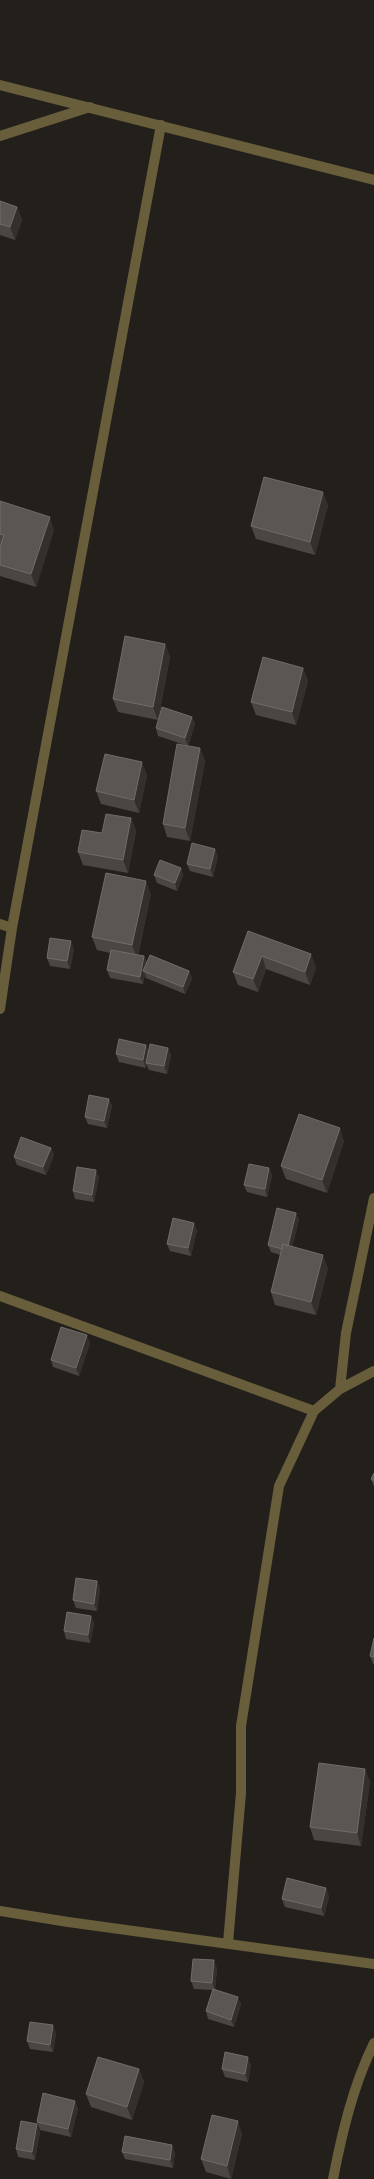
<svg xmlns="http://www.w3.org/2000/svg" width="374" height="2179" viewBox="0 0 374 2179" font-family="'Roboto Serif',serif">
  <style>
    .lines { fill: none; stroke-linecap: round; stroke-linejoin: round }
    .minor { stroke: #695e3b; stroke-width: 10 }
    .tertiary { stroke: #695e3b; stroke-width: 10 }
    .wall { fill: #4a4643 }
    .shaded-wall { fill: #33302c }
    .building { fill: #5a5654; stroke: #706c69 }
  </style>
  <rect width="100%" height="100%" fill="#23201c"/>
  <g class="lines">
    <path class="minor" d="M 0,136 L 90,107
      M 0,924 L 12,928
      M 0,1009 L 12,928 L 161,125
      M 0,1296 L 314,1411
      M 340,1389 L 346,1333 L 374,1198
      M 0,1911 L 68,1922 L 374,1964
      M 228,1943 L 241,1793 L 241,1726 L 279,1486 L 314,1411 L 340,1389 L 374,1371
      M 333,2179 C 342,2133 353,2086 374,2043"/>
    <path class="tertiary" d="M 0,85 L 374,180"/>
  </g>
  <path class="wall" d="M 0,201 L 17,207 L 22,220 L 15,240 L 0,235 Z
    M 0,501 L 54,530 L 36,587 L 0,576 L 0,548 L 1,546 L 0,546 Z
    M 328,505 L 315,555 L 256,539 L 251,526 Z
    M 165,644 L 170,657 L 158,720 L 118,712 L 113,699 Z
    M 303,668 L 308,681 L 296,725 L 256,715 L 251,702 Z
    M 192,717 L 195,724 L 188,746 L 158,736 L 156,728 Z
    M 200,748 L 205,761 L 190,841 L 167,837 L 163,824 Z
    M 147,775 L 139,813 L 101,804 L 96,791 Z
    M 131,818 L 136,831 L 128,873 L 83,865 L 78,852 L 102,833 Z
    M 218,856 L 213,877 L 190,871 L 187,864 Z
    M 181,868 L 183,875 L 177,891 L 157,883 L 154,875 Z
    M 151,894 L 138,955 L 144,956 L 147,963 L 189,971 L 192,979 L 185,994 L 146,978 L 145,974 L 143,984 L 110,978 L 107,970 L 110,953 L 97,950 L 92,937 Z
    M 248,931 L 316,967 L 310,985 L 266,969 L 258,992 L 238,985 L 233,972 Z
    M 74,949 L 70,969 L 50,966 L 47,958 Z
    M 146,1045 L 148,1051 L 168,1048 L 171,1055 L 167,1074 L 149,1070 L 146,1064 L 146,1068 L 119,1062 L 116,1054 Z
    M 109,1099 L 112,1106 L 107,1128 L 88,1124 L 85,1117 Z
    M 344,1141 L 327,1193 L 286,1179 L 281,1166 Z
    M 51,1148 L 54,1155 L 46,1175 L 17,1165 L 14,1157 Z
    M 269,1168 L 272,1176 L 267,1197 L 247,1192 L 244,1185 Z
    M 99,1177 L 94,1202 L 75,1199 L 73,1191 Z
    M 296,1213 L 299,1220 L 292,1247 L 328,1268 L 316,1315 L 275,1305 L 271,1292 L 280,1255 L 271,1252 L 268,1245 Z
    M 197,1230 L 191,1256 L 170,1251 L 167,1244 Z
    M 90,1343 L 79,1376 L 53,1367 L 51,1360 Z
    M 374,1473 L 374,1487 L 371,1479 Z
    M 97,1581 L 100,1589 L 97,1611 L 76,1608 L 73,1600 Z
    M 91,1616 L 94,1624 L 90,1643 L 66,1639 L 64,1631 Z
    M 374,1638 L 374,1664 L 373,1664 L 370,1656 Z
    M 365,1769 L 370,1782 L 361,1846 L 314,1840 L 310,1827 Z
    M 329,1896 L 324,1916 L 285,1907 L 282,1899 Z
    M 217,1968 L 215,1990 L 241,2004 L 234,2027 L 208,2019 L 206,2011 L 213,1990 L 194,1989 L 191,1981 Z
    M 56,2033 L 53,2052 L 30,2049 L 27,2041 Z
    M 251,2065 L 248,2082 L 225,2077 L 222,2069 Z
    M 139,2069 L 144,2082 L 132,2120 L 91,2107 L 86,2094 Z
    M 78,2108 L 71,2137 L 40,2130 L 37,2122 Z
    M 40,2132 L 35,2160 L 18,2157 L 16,2149 Z
    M 242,2134 L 231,2179 L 206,2172 L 201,2159 Z
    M 122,2152 L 175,2152 L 173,2168 L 125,2159 Z"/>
  <path class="shaded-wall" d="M 17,207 L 22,220 L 15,240 L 10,227 Z
    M 323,492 L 328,505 L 315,555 L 310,542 Z
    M 50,517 L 54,530 L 36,587 L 31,574 Z
    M 165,644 L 170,657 L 158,720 L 153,707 Z
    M 303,668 L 308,681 L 296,725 L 292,712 Z
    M 192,717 L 195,724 L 188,746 L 185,738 Z
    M 200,748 L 205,761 L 190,841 L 185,828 Z
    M 142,762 L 147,775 L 139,813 L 134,800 Z
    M 131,818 L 136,831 L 128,873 L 123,860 Z
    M 215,849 L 218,856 L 213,877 L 210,869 Z
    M 181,868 L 183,875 L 177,891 L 175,883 Z
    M 146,881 L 151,894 L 137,958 L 132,945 Z
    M 71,941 L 74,949 L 70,969 L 67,961 Z
    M 311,954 L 316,967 L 310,985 L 305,972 Z
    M 144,956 L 147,964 L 143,971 L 145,974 L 143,984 L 140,977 Z
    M 262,956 L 266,969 L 258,992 L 253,979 Z
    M 189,971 L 192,979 L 185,994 L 183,987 Z
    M 146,1045 L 149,1053 L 146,1063 L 146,1068 L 143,1060 Z
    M 168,1048 L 171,1055 L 167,1074 L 164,1066 Z
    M 109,1099 L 112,1106 L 107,1128 L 104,1121 Z
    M 340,1128 L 344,1141 L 327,1193 L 322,1180 Z
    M 51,1148 L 54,1155 L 46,1175 L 43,1167 Z
    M 269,1168 L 272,1176 L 267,1197 L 265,1189 Z
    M 96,1170 L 99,1177 L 94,1202 L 92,1195 Z
    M 296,1213 L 299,1220 L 290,1257 L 287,1250 Z
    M 194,1223 L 197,1230 L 191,1256 L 188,1248 Z
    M 323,1255 L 328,1268 L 316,1315 L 311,1302 Z
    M 87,1335 L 90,1343 L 79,1376 L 76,1368 Z
    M 97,1581 L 100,1589 L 97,1611 L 94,1604 Z
    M 91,1616 L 94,1624 L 90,1643 L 88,1635 Z
    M 365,1769 L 370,1782 L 361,1846 L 357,1833 Z
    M 326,1888 L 329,1896 L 324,1916 L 321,1908 Z
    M 214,1960 L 217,1968 L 215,1990 L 212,1983 Z
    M 238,1997 L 241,2004 L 234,2027 L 231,2020 Z
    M 53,2025 L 56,2033 L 53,2052 L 50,2045 Z
    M 248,2057 L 251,2065 L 248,2082 L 245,2074 Z
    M 139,2069 L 144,2082 L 132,2120 L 127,2107 Z
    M 75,2101 L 78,2108 L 71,2137 L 68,2129 Z
    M 238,2121 L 242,2134 L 231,2179 L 227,2166 Z
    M 37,2124 L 40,2132 L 35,2160 L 32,2152 Z
    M 172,2145 L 175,2152 L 173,2168 L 170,2160 Z"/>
  <path class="building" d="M 0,201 L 17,207 L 10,227 L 0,224 Z
    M 264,477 L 323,492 L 310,542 L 251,526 Z
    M 0,501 L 50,517 L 31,574 L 0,565 L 0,548 L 4,535 L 0,534 Z
    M 125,636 L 165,644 L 153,707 L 113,699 Z
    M 263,657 L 303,668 L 292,712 L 251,702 Z
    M 162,707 L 192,717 L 185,738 L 156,728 Z
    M 177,744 L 200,748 L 185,828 L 163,824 Z
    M 105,754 L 142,762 L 134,800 L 96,791 Z
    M 106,814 L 131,818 L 123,860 L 78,852 L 82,830 L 102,833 Z
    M 192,843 L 215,849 L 210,869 L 187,864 Z
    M 160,860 L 181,868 L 175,883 L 154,875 Z
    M 106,873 L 146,881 L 132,945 L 92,937 Z
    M 248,931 L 311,954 L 305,972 L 262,956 L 253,979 L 233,972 Z
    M 50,938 L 71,941 L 67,961 L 47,958 Z
    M 111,950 L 144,956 L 140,977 L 107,970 Z
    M 150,955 L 189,971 L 183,987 L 143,971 Z
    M 119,1039 L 146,1045 L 143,1060 L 116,1054 Z
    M 150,1044 L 168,1048 L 164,1066 L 146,1063 Z
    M 89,1095 L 109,1099 L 104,1121 L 85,1117 Z
    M 299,1114 L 340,1128 L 322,1180 L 281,1166 Z
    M 21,1137 L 51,1148 L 43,1167 L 14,1157 Z
    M 249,1164 L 269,1168 L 265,1189 L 244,1185 Z
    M 77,1167 L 96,1170 L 92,1195 L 73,1191 Z
    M 277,1208 L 296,1213 L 288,1246 L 283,1244 L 282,1249 L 268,1245 Z
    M 173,1218 L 194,1223 L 188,1248 L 167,1244 Z
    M 283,1244 L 323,1255 L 311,1302 L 271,1292 Z
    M 61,1327 L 87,1335 L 76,1368 L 51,1360 Z
    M 374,1473 L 374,1481 L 371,1479 Z
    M 76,1578 L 97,1581 L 94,1604 L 73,1600 Z
    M 67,1612 L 91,1616 L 88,1635 L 64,1631 Z
    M 374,1638 L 374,1657 L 370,1656 Z
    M 319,1763 L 365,1769 L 357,1833 L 310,1827 Z
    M 287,1878 L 326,1888 L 321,1908 L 282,1899 Z
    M 193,1959 L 214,1960 L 212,1983 L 191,1981 Z
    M 213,1989 L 238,1997 L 231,2020 L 206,2011 Z
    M 30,2022 L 53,2025 L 50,2045 L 27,2041 Z
    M 225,2052 L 248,2057 L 245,2074 L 222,2069 Z
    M 98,2057 L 139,2069 L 127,2107 L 86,2094 Z
    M 43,2093 L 75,2101 L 68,2129 L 37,2122 Z
    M 212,2115 L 238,2121 L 227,2166 L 201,2159 Z
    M 21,2121 L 37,2124 L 32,2152 L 16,2149 Z
    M 125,2136 L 172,2145 L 170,2160 L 122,2152 Z"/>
</svg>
